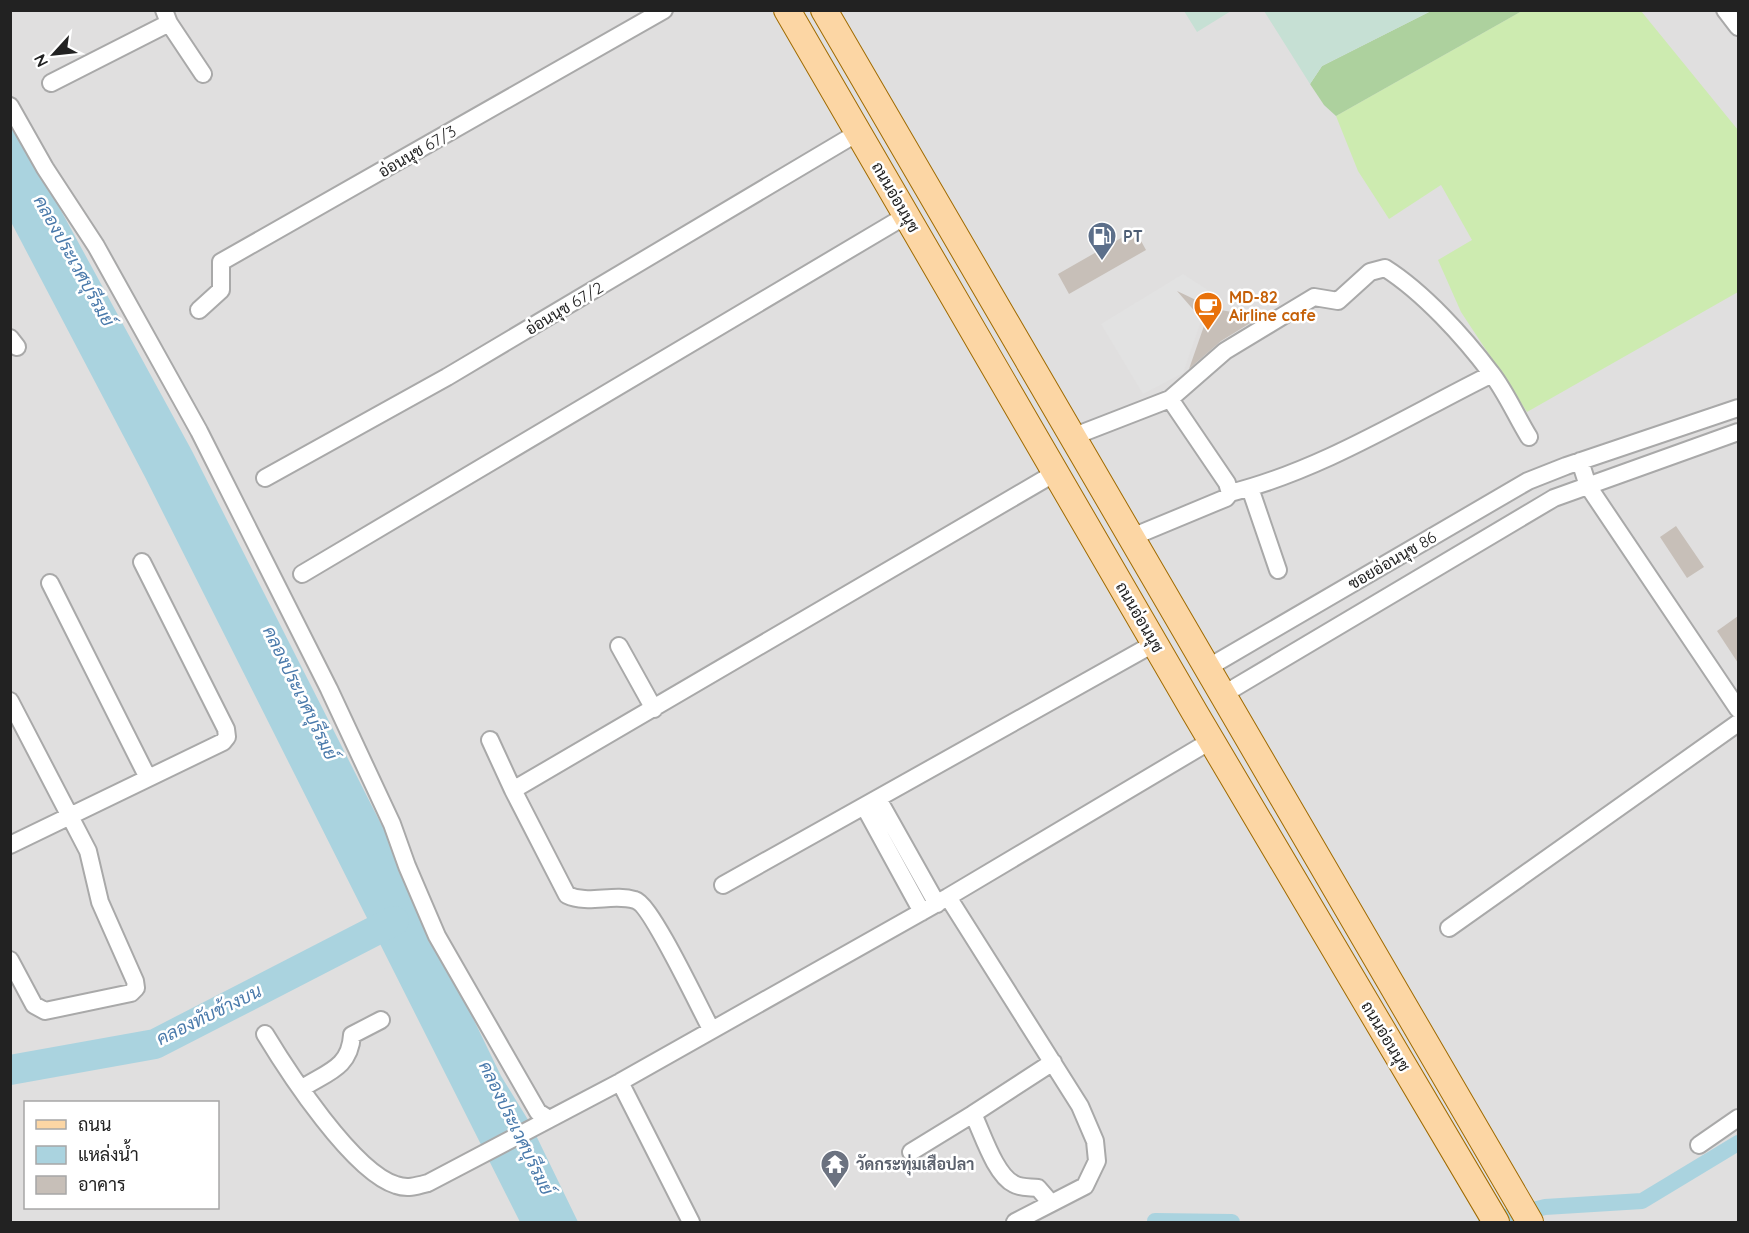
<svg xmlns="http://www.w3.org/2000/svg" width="1749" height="1233" viewBox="0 0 1749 1233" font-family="Quicksand,Sarabun,sans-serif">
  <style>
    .residential { fill: #e0dfdf; fill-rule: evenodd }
    .grass { fill: #cdebb0 }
    .forest { fill: #add19e }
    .wetland { fill: #c6e0d4 }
    .parking { fill: #e2e2e2 }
    .water { fill: #aad3df }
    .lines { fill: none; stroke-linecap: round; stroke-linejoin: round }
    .canal { stroke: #aad3df; stroke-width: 16 }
    .river { stroke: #aad3df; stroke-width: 30 }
    .building { fill: #c7bfb8 }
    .minor-casing { stroke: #a9a9a9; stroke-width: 20 }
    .primary-casing { stroke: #a06b00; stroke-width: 28 }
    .minor { stroke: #fff; stroke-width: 16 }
    .primary { stroke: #fcd6a4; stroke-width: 26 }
    .labels { text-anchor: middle; stroke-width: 5; stroke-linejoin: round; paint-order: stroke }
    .street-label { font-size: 16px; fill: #222; stroke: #fff }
    .service-label { font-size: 16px; font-weight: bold; fill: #4e5e75; stroke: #fff; text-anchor: start }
    .food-label { font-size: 16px; font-weight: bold; fill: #c56008; stroke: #fff; text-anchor: start }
    .worship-label { font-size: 16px; font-weight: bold; fill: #5b616d; stroke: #fff; text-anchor: start }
    .water-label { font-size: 18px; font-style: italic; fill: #4a7aab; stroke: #fff }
  </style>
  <rect width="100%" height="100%" fill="#f2efe9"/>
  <path class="residential" d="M 10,11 L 1738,11 L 1738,1222 L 11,1222 ZM 26,1102 L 218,1102 L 218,1208 L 26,1208 Z"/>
  <path class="grass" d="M 1522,11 L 1641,11 L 1738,130 L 1738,292 L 1527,412 L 1461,312 L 1438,260 L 1472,240 L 1441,185 L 1389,219 L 1358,171 L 1336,116 Z"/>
  <path class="forest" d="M 1431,11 L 1522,11 L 1336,116 L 1324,105 L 1310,84 L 1322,66 Z"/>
  <path class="wetland" d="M 1184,11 L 1231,11 L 1197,32 Z
    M 1264,11 L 1431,11 L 1322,66 L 1310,84 Z"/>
  <path class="parking" d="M 1183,274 L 1211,292 L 1183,373 L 1143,394 L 1101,324 Z"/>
  <path class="water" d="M 10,117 L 192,451 L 413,887 L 426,921 L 501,1076 L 530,1123 L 578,1222 L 520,1222 L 145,477 L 11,222 Z"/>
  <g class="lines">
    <path class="canal" d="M 1156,1222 L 1155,1221 L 1232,1222
      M 1486,1222 L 1545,1207 L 1642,1201 L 1738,1143"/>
    <path class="river" d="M 10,1070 L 155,1044 L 394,921"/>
  </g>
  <path class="building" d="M 1135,230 L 1146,250 L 1069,294 L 1058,274 Z
    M 1177,291 L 1215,309 L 1260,317 L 1221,341 L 1189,369 L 1205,323 Z
    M 1676,526 L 1704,567 L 1687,578 L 1660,537 Z
    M 1738,616 L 1738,663 L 1717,631 Z"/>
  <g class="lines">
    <g class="minor-casing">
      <path id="minor" d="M 164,10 L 169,23 L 203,74
        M 1725,10 L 1738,27
        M 51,83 L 169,23
        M 10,106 L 45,168 L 96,246 L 199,431 L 329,689 L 392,824 L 407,866 L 437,936 L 538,1112 L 549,1119
        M 199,310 L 221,290 L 221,262 L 664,10
        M 10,338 L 17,347
        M 1170,399 L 1225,351 L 1314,297 L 1338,301 L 1370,272 L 1385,268 C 1423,292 1464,337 1491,373 C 1506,392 1516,416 1529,437
        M 1072,437 L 1170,399 L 1227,483 L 1230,493 L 1226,498 L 1132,537
        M 1580,461 L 1588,486 L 1738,709
        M 265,478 L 447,377 L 859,132
        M 1250,488 L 1278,570
        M 1230,493 C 1322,470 1407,416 1492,374
        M 302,574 L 907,215
        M 50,583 L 148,778
        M 619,646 L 654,709
        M 1209,667 L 1528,481 L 1566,466 L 1738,408
        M 1224,694 L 1554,498 L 1738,432
        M 10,701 L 88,851 L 100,902 L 135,981 L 136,988 L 131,993 L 45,1011 L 34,1005 L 10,960
        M 490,740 L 513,790
        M 878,799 L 937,904
        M 864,806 L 922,912
        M 10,845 L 223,742 L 227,737 L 226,729 L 142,562
        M 723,885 L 1155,643
        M 948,897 L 1080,1106 L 1095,1141 L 1097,1161 L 1085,1186 L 1015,1222
        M 1449,928 L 1738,723
        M 711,1029 C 700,1009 651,904 635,900 C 613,893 588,905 567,895 L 513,790 L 1055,473
        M 265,1034 C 288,1072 353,1172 396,1185 C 407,1189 417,1186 428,1183 L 620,1082 L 948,897 L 1212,740
        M 620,1082 L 691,1222
        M 301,1089 C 327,1072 350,1068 352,1035 L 381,1020
        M 1699,1145 L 1738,1118
        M 911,1152 L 973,1114
        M 1051,1203 L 1038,1188 C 1030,1187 1020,1188 1014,1184 C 995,1175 982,1132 973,1114 L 1053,1062"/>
    </g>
    <g class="primary-casing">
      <path id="primary" d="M 787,10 L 1195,713 L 1496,1222
        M 824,10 L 1530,1222"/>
    </g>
    <use href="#minor" class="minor"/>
    <use href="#primary" class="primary"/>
  </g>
  <defs>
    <g id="fuel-pin" transform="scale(1.5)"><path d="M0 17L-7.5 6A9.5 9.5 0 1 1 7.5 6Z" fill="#5c6f8a" stroke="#fff"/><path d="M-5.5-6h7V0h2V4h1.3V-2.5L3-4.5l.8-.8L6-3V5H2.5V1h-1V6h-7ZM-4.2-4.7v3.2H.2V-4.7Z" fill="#fff"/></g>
    <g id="cafe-pin" transform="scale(1.5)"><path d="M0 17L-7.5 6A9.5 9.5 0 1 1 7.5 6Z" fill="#e8710a" stroke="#fff"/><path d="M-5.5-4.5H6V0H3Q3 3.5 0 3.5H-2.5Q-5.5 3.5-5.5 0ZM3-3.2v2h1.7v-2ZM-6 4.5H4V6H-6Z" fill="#fff"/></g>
    <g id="temple-pin" transform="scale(1.5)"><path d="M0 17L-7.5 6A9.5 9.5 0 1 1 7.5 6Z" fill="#6b7280" stroke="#fff"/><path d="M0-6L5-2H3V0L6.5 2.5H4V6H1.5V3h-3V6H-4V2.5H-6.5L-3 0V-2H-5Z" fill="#fff"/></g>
  </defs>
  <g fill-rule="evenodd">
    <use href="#fuel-pin" x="1102" y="236"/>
    <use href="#cafe-pin" x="1208" y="306"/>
    <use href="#temple-pin" x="835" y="1164"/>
  </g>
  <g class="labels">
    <g class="street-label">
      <text transform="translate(417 151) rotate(-30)" y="6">อ่อนนุช 67/3</text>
      <text transform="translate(896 197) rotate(60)" y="6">ถนนอ่อนนุช</text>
      <text transform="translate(564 308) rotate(-31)" y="6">อ่อนนุช 67/2</text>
      <text transform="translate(1392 560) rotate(-30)" y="6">ซอยอ่อนนุช 86</text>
      <text transform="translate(1140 617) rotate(60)" y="6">ถนนอ่อนนุช</text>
      <text transform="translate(1386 1036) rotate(59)" y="6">ถนนอ่อนนุช</text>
    </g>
    <g class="service-label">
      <text x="1123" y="242">PT</text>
    </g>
    <g class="food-label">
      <text x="1229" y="303">MD-82<tspan x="1229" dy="18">Airline cafe</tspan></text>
    </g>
    <g class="worship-label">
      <text x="856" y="1170">วัดกระทุ่มเสือปลา</text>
    </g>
    <g class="water-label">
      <text transform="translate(74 261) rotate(61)" y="6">คลองประเวศบุรีรมย์</text>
      <text transform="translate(300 693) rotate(64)" y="6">คลองประเวศบุรีรมย์</text>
      <text transform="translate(209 1015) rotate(-26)" y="6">คลองทับช้างบน</text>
      <text transform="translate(516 1128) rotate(64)" y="6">คลองประเวศบุรีรมย์</text>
    </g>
  </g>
  <rect width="1749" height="1233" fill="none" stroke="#222222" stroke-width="24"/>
  <rect x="24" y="1101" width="195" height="108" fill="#ffffff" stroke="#a7a7a7" stroke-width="1.5"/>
  <rect x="36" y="1120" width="30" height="9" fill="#fcd6a4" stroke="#a7a7a7" stroke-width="1.5"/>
  <text x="78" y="1131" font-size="18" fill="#222222">ถนน</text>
  <rect x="36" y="1146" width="30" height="18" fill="#aad3df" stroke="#a7a7a7" stroke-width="1.5"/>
  <text x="78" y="1161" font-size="18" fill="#222222">แหล่งน้ำ</text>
  <rect x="36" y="1176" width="30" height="18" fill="#c7bfb8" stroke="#a7a7a7" stroke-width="1.5"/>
  <text x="78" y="1191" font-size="18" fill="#222222">อาคาร</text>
  <g transform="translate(54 54) rotate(243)" stroke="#ffffff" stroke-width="4.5" paint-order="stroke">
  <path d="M0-4.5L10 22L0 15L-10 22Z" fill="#222222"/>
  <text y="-9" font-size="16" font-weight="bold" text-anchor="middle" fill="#222222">N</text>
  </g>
</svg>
